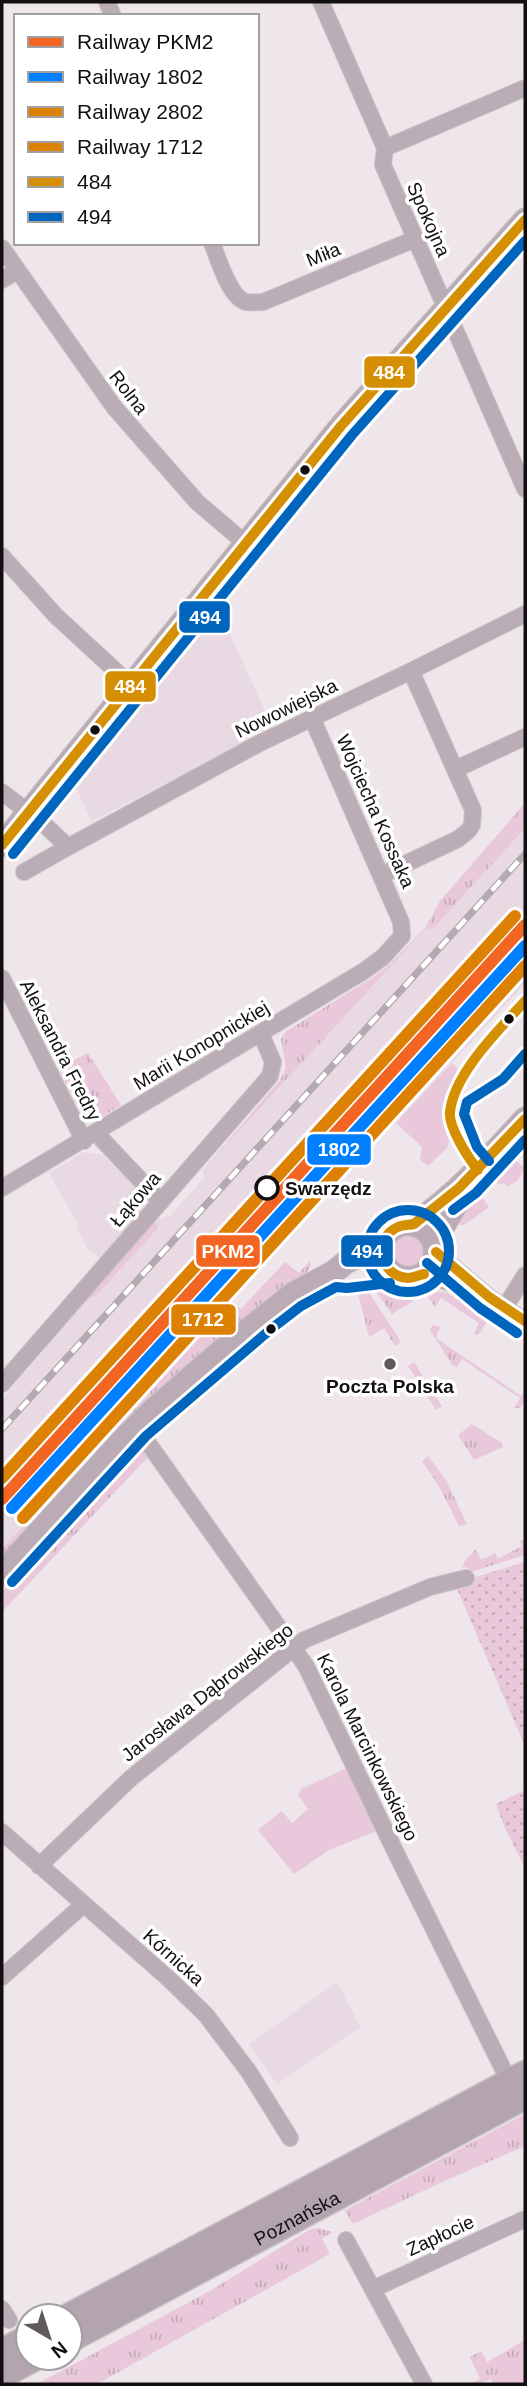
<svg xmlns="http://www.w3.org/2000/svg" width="527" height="2386" viewBox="0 0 527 2386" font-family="Arial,sans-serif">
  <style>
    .built { fill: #e9d9e2 }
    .grass { fill: url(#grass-tufts) }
    .park { fill: url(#park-dots) }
    .garden { fill: #e8c8da }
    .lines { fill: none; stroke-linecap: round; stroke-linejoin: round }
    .street-casing { stroke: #cac4c8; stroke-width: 18 }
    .secondary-casing { stroke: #cac4c8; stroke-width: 25 }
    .primary-casing { stroke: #cac4c8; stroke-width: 29 }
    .street { stroke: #bbadb5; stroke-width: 16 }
    .secondary { stroke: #bbabb4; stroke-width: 23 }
    .primary { stroke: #b4a4ae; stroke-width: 26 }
    .rail-casing { stroke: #b4aab0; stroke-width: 7 }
    .rail { stroke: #fff; stroke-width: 4.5; stroke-dasharray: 13; stroke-linecap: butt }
    .bus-1-casing { stroke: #fff; stroke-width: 16 }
    .bus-2-casing { stroke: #fff; stroke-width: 16 }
    .bus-1 { stroke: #d58f03; stroke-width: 10 }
    .bus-2 { stroke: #0065bd; stroke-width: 10 }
    .rail-1-casing { stroke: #fff; stroke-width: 18 }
    .rail-2-casing { stroke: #fff; stroke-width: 18 }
    .rail-3-casing { stroke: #fff; stroke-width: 18 }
    .rail-4-casing { stroke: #fff; stroke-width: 18 }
    .rail-1 { stroke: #f26522; stroke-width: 12 }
    .rail-2 { stroke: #0080ff; stroke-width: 12 }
    .rail-3 { stroke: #dc8103; stroke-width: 12 }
    .rail-4 { stroke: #dc8103; stroke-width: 12 }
    .bus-dot { fill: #130f11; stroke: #fff; stroke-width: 2.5 }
    .stop-dot { fill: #fff; stroke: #130f11; stroke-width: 3.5 }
    .poi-dot { fill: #605a5d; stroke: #fff; stroke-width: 2.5 }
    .labels { text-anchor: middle; stroke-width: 7; stroke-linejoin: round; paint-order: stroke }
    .street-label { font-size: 19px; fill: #130f11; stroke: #fff }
    .stop-label { font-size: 19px; font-weight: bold; fill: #130f11; stroke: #fff; text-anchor: start }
    .poi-label { font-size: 19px; font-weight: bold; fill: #130f11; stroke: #fff }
    .line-badge { stroke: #fff; stroke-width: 2.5 }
    .badge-label { font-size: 19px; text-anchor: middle; font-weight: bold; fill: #fff }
  </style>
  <defs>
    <pattern id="grass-tufts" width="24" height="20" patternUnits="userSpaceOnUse" patternTransform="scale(1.75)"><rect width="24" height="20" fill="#e8c8da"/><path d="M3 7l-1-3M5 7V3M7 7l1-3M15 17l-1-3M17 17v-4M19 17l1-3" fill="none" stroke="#c6abba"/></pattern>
    <pattern id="park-dots" width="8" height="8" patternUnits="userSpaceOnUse" patternTransform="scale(1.75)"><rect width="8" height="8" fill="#e8c8da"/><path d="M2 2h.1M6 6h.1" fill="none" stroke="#c6abba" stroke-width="1.8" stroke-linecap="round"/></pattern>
  </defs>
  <rect width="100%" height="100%" fill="#eee6eb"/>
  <path class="built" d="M 219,611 L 273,728 L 92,821 L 75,787 Z
    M 525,828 L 525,984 L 396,1123 L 394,1125 L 387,1119 L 326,1184 L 196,1326 L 199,1329 L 119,1422 L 2,1549 L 2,1399 L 43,1352 L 49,1340 L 159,1216 L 163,1219 L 167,1215 L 170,1216 L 205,1177 L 202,1171 L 426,927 L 433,929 Z
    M 84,1152 L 103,1155 L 143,1195 L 144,1209 L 100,1259 L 87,1248 L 76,1227 L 79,1225 L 49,1173 Z
    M 337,1982 L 360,2027 L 277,2084 L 249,2044 Z"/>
  <path class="grass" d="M 525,803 L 525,828 L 432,930 L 426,928 L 202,1171 L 280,1080 L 286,1068 L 281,1039 L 285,1032 L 372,978 L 390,964 L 426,927 L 440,901 Z
    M 88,1053 L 121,1105 L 97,1120 L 82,1115 L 58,1068 Z
    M 421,1204 L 424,1205 L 414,1216 L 391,1221 L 374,1239 L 361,1250 L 359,1235 C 376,1223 400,1207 421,1204 Z
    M 157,1214 L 159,1216 L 155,1221 L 158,1228 L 96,1296 L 83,1300 Z
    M 310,1261 L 311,1266 L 305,1275 L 2,1563 L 2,1549 L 119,1422 L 198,1329 L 196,1326 L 224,1294 L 241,1309 L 285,1262 L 299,1273 Z
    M 357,1282 L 365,1286 L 401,1342 L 395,1346 L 384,1328 L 369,1337 L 357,1289 L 346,1291 L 344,1286 Z
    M 376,1283 L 405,1292 L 429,1291 L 392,1314 L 374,1289 Z
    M 439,1291 L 448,1293 L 487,1321 L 480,1333 L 476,1335 L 474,1333 L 479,1323 L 441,1298 L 435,1307 L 428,1297 Z
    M 433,1325 L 440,1327 L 436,1338 L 521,1396 L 525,1391 L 525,1400 L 520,1408 L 514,1408 L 520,1398 L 462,1359 L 457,1367 L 453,1366 L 431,1332 L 430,1329 Z
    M 414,1362 L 442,1406 L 436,1410 L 408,1366 Z
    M 472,1424 L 502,1443 L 503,1447 L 474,1460 L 458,1435 Z
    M 135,1449 L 140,1450 L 149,1456 L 2,1612 L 2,1592 L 129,1450 Z
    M 428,1456 L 446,1480 L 467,1524 L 459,1526 L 440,1488 L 422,1461 Z
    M 525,1538 L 525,1555 L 471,1572 L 467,1567 L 462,1567 L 465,1561 L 476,1549 L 481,1560 L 495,1553 L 498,1559 L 522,1546 L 520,1541 Z
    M 525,2114 L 525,2146 L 440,2183 L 353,2224 L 345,2211 L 349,2208 Z
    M 318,2228 L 333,2232 L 322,2239 L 330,2254 L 97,2384 L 37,2384 L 208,2292 L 309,2230 Z
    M 525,2340 L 525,2384 L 494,2384 L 491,2379 L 480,2384 L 469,2384 L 480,2379 L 470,2357 L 481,2351 L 487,2362 Z"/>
  <path class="park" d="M 525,1562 L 525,1746 L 457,1589 L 468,1586 L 466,1580 Z
    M 525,1790 L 525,1868 L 504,1826 L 496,1804 Z"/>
  <path class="garden" d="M 452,1063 L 459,1070 L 445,1096 L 442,1107 L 444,1126 L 449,1141 L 447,1148 L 428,1166 L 420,1160 L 422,1147 L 396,1123 Z
    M 515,1159 L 524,1168 L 518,1180 L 508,1187 L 504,1183 L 498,1185 L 493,1175 L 495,1172 L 500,1176 Z
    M 479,1193 L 489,1207 L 464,1225 L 460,1225 L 459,1221 Z
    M392 1251a17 17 0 1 1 34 0a17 17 0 1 1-34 0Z
    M 347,1768 L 377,1831 L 329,1850 L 294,1874 L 258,1830 L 282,1811 L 292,1823 L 308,1809 L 298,1795 L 301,1789 Z"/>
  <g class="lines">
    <g class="street-casing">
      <path id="street" d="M 107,2 L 113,16
        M 321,2 L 385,148 L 383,165 L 525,489
        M 385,148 L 525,88
        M 212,243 C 218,258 229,297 246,302 C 251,303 258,302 263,302 L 415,239
        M 2,248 L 114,407 L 197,502 L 245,543
        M 2,280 L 17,271
        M 2,556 L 56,616 L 131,685
        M 456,769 L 525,737
        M 2,792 L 47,827 L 68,847 L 258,744 L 411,671 L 525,614
        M 24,872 L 68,847
        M 382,875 L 458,839 L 468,831 L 472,825 L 473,810 L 411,671
        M 2,978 L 84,1141
        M 96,1133 L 161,1202
        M 2,1188 L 364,971 L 383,957 L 402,936 L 401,922 L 312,718
        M 436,1252 L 489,1297 L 525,1321
        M 424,1274 L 481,1294
        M 505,1307 L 525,1275
        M 2,1384 L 270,1076 L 273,1062 L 261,1034
        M 136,1426 L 306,1666 L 395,1851 L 504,2071
        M 2,1832 L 169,1979 L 206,2015 L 249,2072 L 290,2138
        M 39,1866 L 131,1778 L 304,1640 L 430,1587 L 466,1578
        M 2,1977 L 83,1905
        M 346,2240 L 424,2384
        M 373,2289 L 525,2219
        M 2,2309 L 9,2320"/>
    </g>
    <g class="secondary-casing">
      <path id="secondary" d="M 2,845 L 341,426 L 525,220
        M 414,1224 C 457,1194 490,1157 525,1119
        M381 1251a27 27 0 1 1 54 0a27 27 0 1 1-54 0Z
        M 434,1242 L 464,1191
        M 2,1573 L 120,1443 L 150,1413 L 219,1353 L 293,1294 L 334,1272 L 346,1262 L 381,1246"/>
    </g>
    <g class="primary-casing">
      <g id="primary">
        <path d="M 70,2316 L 525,2074"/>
        <path id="s1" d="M 70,2339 L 525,2096"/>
        <path d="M 2,2352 L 28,2338"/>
        <path d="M 2,2375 L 34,2358"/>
      </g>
    </g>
    <use href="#street" class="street"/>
    <use href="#secondary" class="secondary"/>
    <use href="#primary" class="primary"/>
    <g class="rail-casing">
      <path id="rail" d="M 2,1429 L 525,854"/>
    </g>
    <use href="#rail" class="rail"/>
    <g class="bus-1-casing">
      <path id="bus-1" d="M 2,845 L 341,426 L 525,220
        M 478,1170 C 469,1159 448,1127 450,1112 C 454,1073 500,1029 525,1001
        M 414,1224 L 459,1188 L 525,1119
        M 414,1224 C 409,1225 402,1225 398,1227 C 372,1238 380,1277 408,1278 C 413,1278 419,1275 424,1274
        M 436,1252 L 489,1297 L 525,1321"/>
    </g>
    <g class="bus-2-casing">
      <path id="bus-2" d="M 13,854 L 352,435 L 525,241
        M 489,1161 L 477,1147 L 464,1114 L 467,1102 L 503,1079 L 525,1054
        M 453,1210 L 476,1193 L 525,1140
        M367 1251a41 41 0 1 1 82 0a41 41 0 1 1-82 0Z
        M 427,1263 L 480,1308 L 517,1333
        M 12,1582 L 146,1436 L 271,1329 L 301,1306 L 336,1287 L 347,1288 L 390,1283"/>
    </g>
    <use href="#bus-1" class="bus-1"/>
    <use href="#bus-2" class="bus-2"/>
    <g class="rail-1-casing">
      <path id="rail-1" d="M 2,1499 L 525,925"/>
    </g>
    <g class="rail-2-casing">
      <path id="rail-2" d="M 12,1508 L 525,946"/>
    </g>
    <g class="rail-3-casing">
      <path id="rail-3" d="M 2,1478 L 515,916"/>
    </g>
    <g class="rail-4-casing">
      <path id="rail-4" d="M 23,1518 L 525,966"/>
    </g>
    <use href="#rail-1" class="rail-1"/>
    <use href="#rail-2" class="rail-2"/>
    <use href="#rail-3" class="rail-3"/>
    <use href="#rail-4" class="rail-4"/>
  </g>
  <g class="bus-dot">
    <circle cx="305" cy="470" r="6"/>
    <circle cx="95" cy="730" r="6"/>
    <circle cx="509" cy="1019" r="6"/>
    <circle cx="271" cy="1329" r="6"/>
  </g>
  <circle class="stop-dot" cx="267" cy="1188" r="11"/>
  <circle class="poi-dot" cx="390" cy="1364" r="7"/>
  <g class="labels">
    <g class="street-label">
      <text transform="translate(429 219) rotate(66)" y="7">Spokojna</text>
      <text transform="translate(323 254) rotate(-22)" y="7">Miła</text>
      <text transform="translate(129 392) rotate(52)" y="7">Rolna</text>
      <text transform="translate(286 708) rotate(-26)" y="7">Nowowiejska</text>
      <text transform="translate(376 811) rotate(66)" y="7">Wojciecha Kossaka</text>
      <text transform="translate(201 1045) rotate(-31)" y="7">Marii Konopnickiej</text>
      <text transform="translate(61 1050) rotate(63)" y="7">Aleksandra Fredry</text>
      <text transform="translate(135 1199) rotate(-49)" y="7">Łąkowa</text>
      <text transform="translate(207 1692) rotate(-38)" y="7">Jarosława Dąbrowskiego</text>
      <text transform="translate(368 1747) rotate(64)" y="7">Karola Marcinkowskiego</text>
      <text transform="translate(174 1957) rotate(42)" y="7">Kórnicka</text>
      <text dy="7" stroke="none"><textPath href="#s1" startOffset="257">Poznańska</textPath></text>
      <text transform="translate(440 2235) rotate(-25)" y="7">Zapłocie</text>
    </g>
    <g class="stop-label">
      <text x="285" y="1195">Swarzędz</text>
    </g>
    <g class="poi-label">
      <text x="390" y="1393">Poczta Polska</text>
    </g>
  </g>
  <g class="line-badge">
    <rect x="363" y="355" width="53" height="34" rx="7" fill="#d58f03"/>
    <rect x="178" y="600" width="53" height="34" rx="7" fill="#0065bd"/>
    <rect x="104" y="670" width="53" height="33" rx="7" fill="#d58f03"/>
    <rect x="306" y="1133" width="66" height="33" rx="7" fill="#0080ff"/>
    <rect x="195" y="1234" width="66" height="34" rx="7" fill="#f26522"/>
    <rect x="340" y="1234" width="54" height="34" rx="7" fill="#0065bd"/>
    <rect x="170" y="1303" width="67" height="33" rx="7" fill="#dc8103"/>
  </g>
  <g class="badge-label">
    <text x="389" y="379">484</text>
    <text x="205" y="624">494</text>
    <text x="130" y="693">484</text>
    <text x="339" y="1156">1802</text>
    <text x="228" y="1258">PKM2</text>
    <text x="367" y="1258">494</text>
    <text x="203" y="1326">1712</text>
  </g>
  <rect width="527" height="2386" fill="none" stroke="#130f11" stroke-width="7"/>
  <rect x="14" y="14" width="245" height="231" fill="#ffffff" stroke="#a19fa0" stroke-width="2"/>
  <rect x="28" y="37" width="35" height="10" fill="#f26522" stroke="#a19fa0" stroke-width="2"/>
  <text x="77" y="49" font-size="21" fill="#130f11">Railway PKM2</text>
  <rect x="28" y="72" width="35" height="10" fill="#0080ff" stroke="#a19fa0" stroke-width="2"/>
  <text x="77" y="84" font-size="21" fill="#130f11">Railway 1802</text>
  <rect x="28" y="107" width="35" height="10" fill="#dc8103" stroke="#a19fa0" stroke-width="2"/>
  <text x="77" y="119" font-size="21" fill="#130f11">Railway 2802</text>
  <rect x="28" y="142" width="35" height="10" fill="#dc8103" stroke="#a19fa0" stroke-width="2"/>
  <text x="77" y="154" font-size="21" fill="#130f11">Railway 1712</text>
  <rect x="28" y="177" width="35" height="10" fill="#d58f03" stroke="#a19fa0" stroke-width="2"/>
  <text x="77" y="189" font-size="21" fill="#130f11">484</text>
  <rect x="28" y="212" width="35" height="10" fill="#0065bd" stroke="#a19fa0" stroke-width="2"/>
  <text x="77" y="224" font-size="21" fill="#130f11">494</text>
  <g transform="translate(49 2337) rotate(141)"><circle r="33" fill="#ffffff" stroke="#a19fa0" stroke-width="2"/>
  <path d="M0-5L12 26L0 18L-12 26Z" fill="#605a5d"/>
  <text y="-10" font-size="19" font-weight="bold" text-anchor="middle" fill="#130f11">N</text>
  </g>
</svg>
